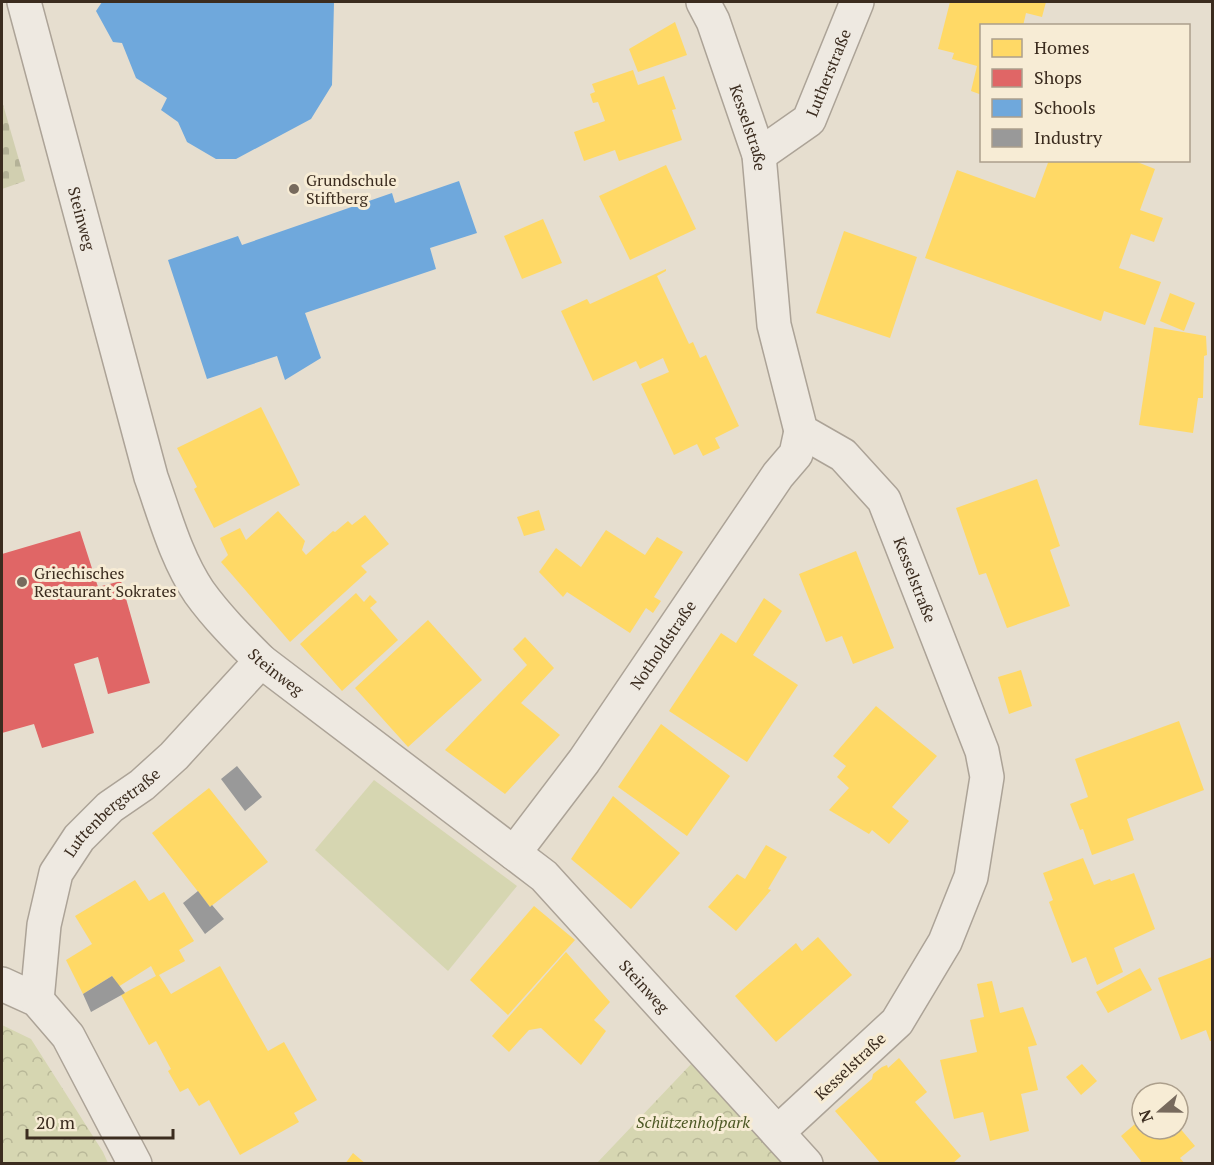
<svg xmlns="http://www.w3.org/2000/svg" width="1214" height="1165" viewBox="0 0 1214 1165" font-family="'PT Serif',serif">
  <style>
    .green { fill: #d6d6b1 }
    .forest { fill: url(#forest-crowns) }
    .cemetery { fill: url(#cemetery-stones) }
    .homes { fill: #ffd966 }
    .shops { fill: #e06666 }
    .schools { fill: #6fa8dc }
    .industry { fill: #999 }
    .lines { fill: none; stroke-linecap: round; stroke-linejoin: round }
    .minor-casing { stroke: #aca397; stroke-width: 36 }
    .minor { stroke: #eee9e1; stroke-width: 33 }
    .poi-dot { fill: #776a5d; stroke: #f7ecd5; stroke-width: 2 }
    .labels { text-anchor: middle; stroke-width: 6; stroke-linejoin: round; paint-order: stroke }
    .street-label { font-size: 16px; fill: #3b2c1f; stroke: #f7ecd5 }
    .poi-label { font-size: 16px; fill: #3b2c1f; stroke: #f7ecd5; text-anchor: start }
    .park-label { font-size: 16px; font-style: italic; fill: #4c5824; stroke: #f7ecd5 }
  </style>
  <defs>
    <pattern id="forest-crowns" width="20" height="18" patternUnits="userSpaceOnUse" patternTransform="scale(1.5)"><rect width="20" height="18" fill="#d6d6b1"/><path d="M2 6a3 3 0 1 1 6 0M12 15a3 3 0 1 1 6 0" fill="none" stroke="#b9b898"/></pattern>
    <pattern id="cemetery-stones" width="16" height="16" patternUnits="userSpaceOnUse" patternTransform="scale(1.5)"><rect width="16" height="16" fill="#d1cfb0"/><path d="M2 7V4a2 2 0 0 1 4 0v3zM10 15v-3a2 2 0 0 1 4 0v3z" fill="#b4b297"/></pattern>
  </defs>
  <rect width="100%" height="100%" fill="#e6decf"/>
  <path class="green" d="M 374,780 L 517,886 L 448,971 L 315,850 Z"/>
  <path class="forest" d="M 2,1025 L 31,1039 L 103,1152 L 108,1163 L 2,1163 Z
    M 693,1062 L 785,1164 L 596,1164 Z"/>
  <path class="cemetery" d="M 2,101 L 25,181 L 2,189 Z"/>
  <path class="homes" d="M 950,2 L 1046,2 L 1042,17 L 1026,13 L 1023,26 L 982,26 L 982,95 L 971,91 L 977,66 L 952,59 L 954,53 L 938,49 Z
    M 675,22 L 687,55 L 638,72 L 629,49 Z
    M 633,70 L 638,85 L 664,76 L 676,109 L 672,110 L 682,140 L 619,161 L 615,150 L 584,161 L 574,132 L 605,121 L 598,102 L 593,103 L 590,94 L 595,92 L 592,84 Z
    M 1049,160 L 1132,160 L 1155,169 L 1140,210 L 1163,218 L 1154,242 L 1131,234 L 1119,268 L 1161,282 L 1145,325 L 1104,311 L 1101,321 L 925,258 L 957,170 L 1035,198 Z
    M 666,165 L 696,229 L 630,260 L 599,196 Z
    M 543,219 L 562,263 L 522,279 L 504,236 Z
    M 844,231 L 917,257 L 890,338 L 816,313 Z
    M 666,269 L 666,271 L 657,276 L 689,344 L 693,342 L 700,358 L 706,355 L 739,426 L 715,438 L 720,448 L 703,456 L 697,444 L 674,455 L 641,384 L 669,372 L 663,358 L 640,369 L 636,361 L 593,381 L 561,311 L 587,299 L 590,304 Z
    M 1170,293 L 1195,303 L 1184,331 L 1160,321 Z
    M 1154,327 L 1206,336 L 1207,355 L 1204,356 L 1203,398 L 1198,398 L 1193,433 L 1139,425 Z
    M 261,407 L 300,485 L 214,528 L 194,489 L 197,487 L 177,448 Z
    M 1037,479 L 1060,546 L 1050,550 L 1070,606 L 1007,628 L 986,573 L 979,575 L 956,508 Z
    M 539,510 L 545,530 L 524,536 L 517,517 Z
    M 278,511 L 305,541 L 302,550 L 306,555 L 333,531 L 335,532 L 348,521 L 352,525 L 365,515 L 389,544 L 361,566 L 367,572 L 290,642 L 221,562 L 228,555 L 220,538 L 240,528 L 246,540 Z
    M 606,530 L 645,555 L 657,537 L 683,552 L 654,597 L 661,601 L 653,613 L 646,608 L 630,633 L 567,592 L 563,597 L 539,572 L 556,548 L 581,567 Z
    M 856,551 L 894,648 L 853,664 L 842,636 L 826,642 L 799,574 Z
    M 356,593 L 364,602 L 370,595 L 377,602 L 370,608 L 398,640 L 342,691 L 300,644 Z
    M 764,598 L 782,611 L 753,655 L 798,685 L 747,762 L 669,711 L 721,633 L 736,643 Z
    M 428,620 L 482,680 L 408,747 L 355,688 Z
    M 525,637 L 554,668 L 521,703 L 560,735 L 505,794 L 445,750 L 527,665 L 513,649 Z
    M 1021,670 L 1032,706 L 1009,714 L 998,677 Z
    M 876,706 L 937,756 L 892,807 L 909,821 L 889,844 L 872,830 L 869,834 L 829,810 L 849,788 L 837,777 L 846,766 L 833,756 Z
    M 1179,721 L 1204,790 L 1127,819 L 1134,840 L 1092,855 L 1083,829 L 1080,830 L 1070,804 L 1088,797 L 1075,759 Z
    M 661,724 L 730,776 L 687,836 L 618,787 Z
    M 209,788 L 268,862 L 210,907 L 152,833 Z
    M 613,796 L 680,853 L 631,909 L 571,859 Z
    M 766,845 L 787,857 L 768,889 L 771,890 L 736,931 L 708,907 L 737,874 L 745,879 Z
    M 1083,858 L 1094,885 L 1110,879 L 1111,881 L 1134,873 L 1155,929 L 1114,948 L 1123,972 L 1097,985 L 1086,957 L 1072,963 L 1049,902 L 1053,900 L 1043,873 Z
    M 135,880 L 149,901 L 164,892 L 194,941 L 179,950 L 185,961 L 159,975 L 171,994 L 220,966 L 268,1051 L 284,1042 L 317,1100 L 294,1113 L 299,1122 L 240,1155 L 209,1100 L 199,1106 L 188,1088 L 180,1092 L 168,1071 L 171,1069 L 156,1041 L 149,1045 L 121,995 L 156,976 L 151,966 L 118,987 L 112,976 L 83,994 L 66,960 L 92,944 L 75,916 Z
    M 534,906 L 575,940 L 508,1015 L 470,980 Z
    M 818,937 L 852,975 L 776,1042 L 735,996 L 796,943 L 802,951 Z
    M 566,952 L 610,1002 L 594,1020 L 606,1031 L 581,1065 L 541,1028 L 529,1030 L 509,1052 L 492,1036 Z
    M 1212,957 L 1212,1041 L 1210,1041 L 1206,1030 L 1181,1040 L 1158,978 Z
    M 1140,968 L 1152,990 L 1108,1013 L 1096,992 Z
    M 992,981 L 1000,1013 L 1023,1007 L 1037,1045 L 1028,1047 L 1038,1090 L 1021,1094 L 1029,1131 L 990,1141 L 983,1112 L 954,1119 L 940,1060 L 977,1052 L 970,1020 L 984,1017 L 977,984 Z
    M 899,1058 L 927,1092 L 915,1102 L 961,1156 L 952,1164 L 881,1164 L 835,1111 L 872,1079 L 873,1074 L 882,1067 L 887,1065 L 888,1068 Z
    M 1082,1064 L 1097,1081 L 1081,1095 L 1066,1077 Z
    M 1142,1118 L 1142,1129 L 1178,1129 L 1178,1126 L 1195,1146 L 1180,1158 L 1185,1164 L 1138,1164 L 1141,1161 L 1121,1136 Z
    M 353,1153 L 366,1164 L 345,1164 Z"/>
  <path class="shops" d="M 80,531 L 98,587 L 121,581 L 150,683 L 108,694 L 98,657 L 74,664 L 94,733 L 42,748 L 34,724 L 2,733 L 2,554 Z"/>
  <path class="schools" d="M 102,2 L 334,2 L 332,85 L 311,119 L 236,159 L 216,159 L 187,142 L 178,122 L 161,110 L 167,98 L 136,78 L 122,43 L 113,42 L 96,11 Z
    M 459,181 L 477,233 L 430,248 L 436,269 L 305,313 L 321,358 L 285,380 L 277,356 L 207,379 L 168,260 L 238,236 L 242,245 L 392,193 L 395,203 Z"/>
  <path class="industry" d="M 237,766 L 262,797 L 245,811 L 221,779 Z
    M 198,891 L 210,907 L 212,905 L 224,919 L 205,934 L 183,903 Z
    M 112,976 L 125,993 L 91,1012 L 83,994 Z"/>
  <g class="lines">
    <g class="minor-casing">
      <g id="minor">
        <path id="s1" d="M 24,2 L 151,477 C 165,516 176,558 199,592 C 217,617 239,639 261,661 L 544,876 L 806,1164"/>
        <path id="s2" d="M 703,2 L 713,21 L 759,155 L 774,325 L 801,431 L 843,455 L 884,500 L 982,751 L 987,777 L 971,877 L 945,942 L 897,1022 L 778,1132"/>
        <path id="s3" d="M 759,155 L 809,120 L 857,2"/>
        <path id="s4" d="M 514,853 L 584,761 L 778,475 L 796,454 L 801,431"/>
        <path d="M 2,984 L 37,1000 L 68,1036 L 135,1164"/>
        <path id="s5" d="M 37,1000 L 44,925 L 56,873 L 79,838 L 110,807 L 142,785 L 174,756 L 261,661"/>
      </g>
    </g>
    <use href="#minor" class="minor"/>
  </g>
  <g class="poi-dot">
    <circle cx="294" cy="189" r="6"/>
    <circle cx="22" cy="582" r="6"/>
  </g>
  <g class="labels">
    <g class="street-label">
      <text dy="6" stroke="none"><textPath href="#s3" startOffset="112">Lutherstraße</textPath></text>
      <text dy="6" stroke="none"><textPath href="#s2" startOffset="134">Kesselstraße</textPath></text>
      <text dy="6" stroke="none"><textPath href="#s1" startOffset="224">Steinweg</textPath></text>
      <text dy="6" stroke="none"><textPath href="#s2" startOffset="638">Kesselstraße</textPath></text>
      <text dy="6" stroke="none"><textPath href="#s4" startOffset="256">Notholdstraße</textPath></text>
      <text dy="6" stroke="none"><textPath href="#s1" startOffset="728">Steinweg</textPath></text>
      <text dy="6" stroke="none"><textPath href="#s5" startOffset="212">Luttenbergstraße</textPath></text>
      <text dy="6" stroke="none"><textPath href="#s1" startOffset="1214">Steinweg</textPath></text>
      <text transform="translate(850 1066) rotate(-43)" y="6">Kesselstraße</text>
    </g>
    <g class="poi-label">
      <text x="306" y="186">Grundschule<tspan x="306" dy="18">Stiftberg</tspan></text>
      <text x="34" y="579">Griechisches<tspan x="34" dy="18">Restaurant Sokrates</tspan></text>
    </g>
    <g class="park-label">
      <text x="693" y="1128">Schützenhofpark</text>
    </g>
  </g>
  <rect width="1214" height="1165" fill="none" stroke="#3b2c1f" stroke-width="6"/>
  <rect x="980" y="24" width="210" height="138" fill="#f7ecd5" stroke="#ac9f8c" stroke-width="1.5"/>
  <rect x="992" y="39" width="30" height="18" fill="#ffd966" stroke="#ac9f8c" stroke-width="1.5"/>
  <text x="1034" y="54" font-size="18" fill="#3b2c1f">Homes</text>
  <rect x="992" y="69" width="30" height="18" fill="#e06666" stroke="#ac9f8c" stroke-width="1.5"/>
  <text x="1034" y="84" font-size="18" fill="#3b2c1f">Shops</text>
  <rect x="992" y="99" width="30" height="18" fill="#6fa8dc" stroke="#ac9f8c" stroke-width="1.5"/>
  <text x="1034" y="114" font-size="18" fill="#3b2c1f">Schools</text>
  <rect x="992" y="129" width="30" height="18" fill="#999999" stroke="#ac9f8c" stroke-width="1.5"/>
  <text x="1034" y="144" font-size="18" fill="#3b2c1f">Industry</text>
  <g transform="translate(1160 1111) rotate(250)"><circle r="28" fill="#f7ecd5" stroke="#ac9f8c" stroke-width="1.5"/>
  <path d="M0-4.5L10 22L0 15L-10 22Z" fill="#776a5d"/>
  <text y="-9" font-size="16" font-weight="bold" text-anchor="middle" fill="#3b2c1f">N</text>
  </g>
  <path d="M27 1129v9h146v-9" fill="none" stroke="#3b2c1f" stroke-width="3"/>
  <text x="36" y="1129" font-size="18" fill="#3b2c1f" stroke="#f7ecd5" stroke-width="4.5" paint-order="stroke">20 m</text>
</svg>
